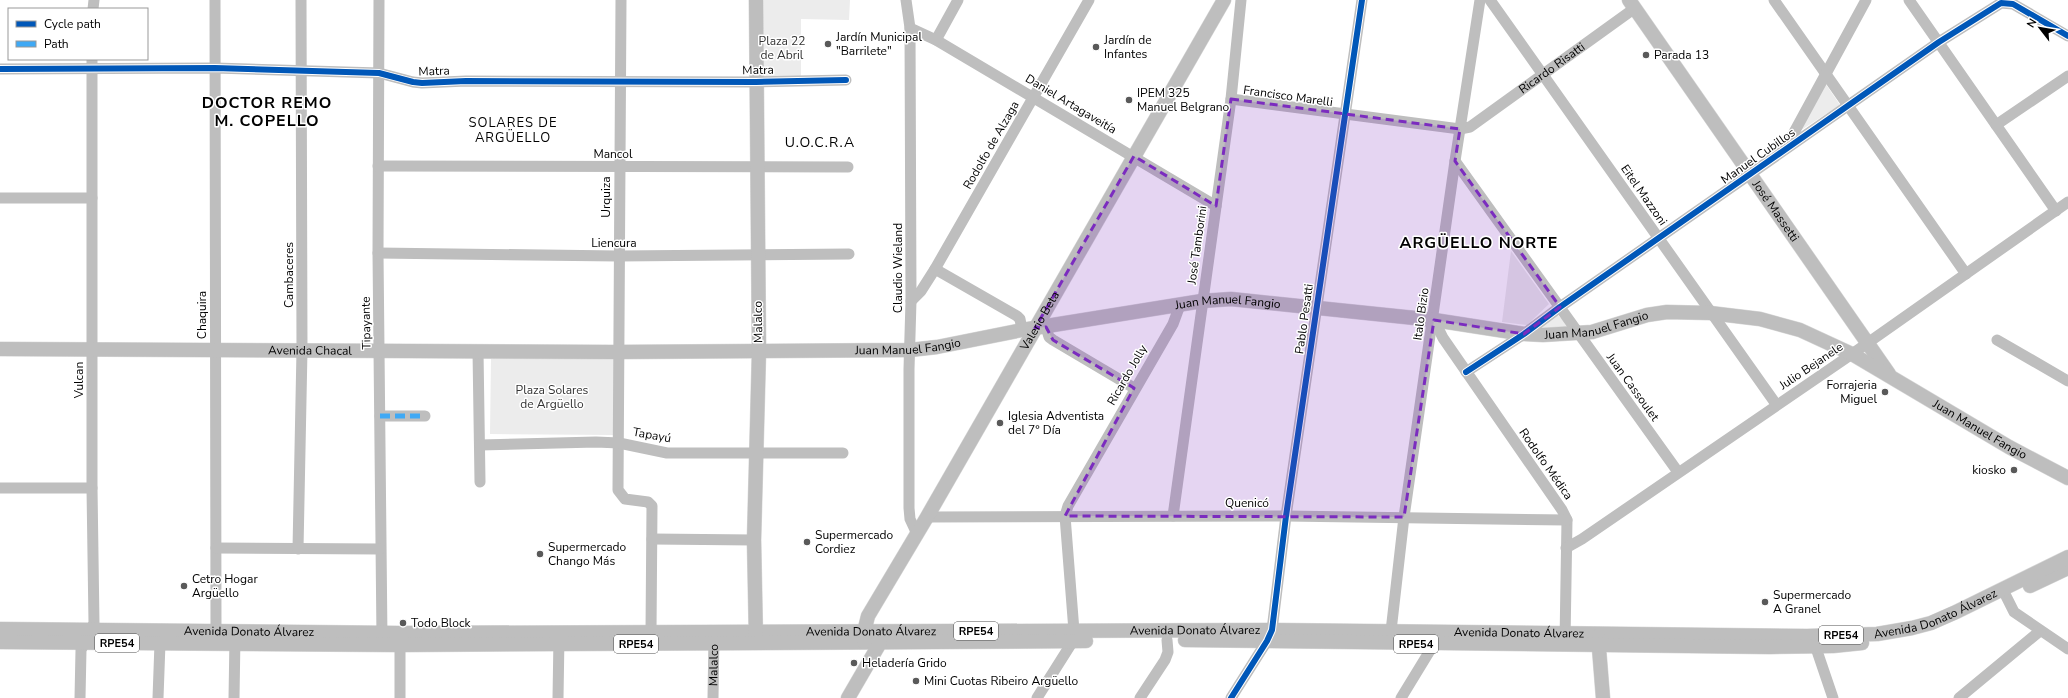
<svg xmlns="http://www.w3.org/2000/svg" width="2068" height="698" viewBox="0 0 2068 698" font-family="'Nunito Sans',sans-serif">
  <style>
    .green { fill: #ececec }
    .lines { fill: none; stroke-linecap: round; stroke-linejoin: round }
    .major-casing { stroke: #dbdbdb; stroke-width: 15 }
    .minor { stroke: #bebebe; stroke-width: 11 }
    .major { stroke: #bebebe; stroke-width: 14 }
    .quiet { stroke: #3fa9f5; stroke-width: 5; stroke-dasharray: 10 5; stroke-linecap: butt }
    .cycleway-casing { stroke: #fff; stroke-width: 8 }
    .cycleway { stroke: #0057b8; stroke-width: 6 }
    .marked { fill: #7b2cbf; fill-opacity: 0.2; stroke: #7b2cbf; stroke-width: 3; stroke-dasharray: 8 5; stroke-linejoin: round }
    .poi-dot { fill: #595959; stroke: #fff; stroke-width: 1.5 }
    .labels { text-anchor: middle; stroke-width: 3; stroke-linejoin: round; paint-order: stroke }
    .shield { fill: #fff; stroke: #4c4c4c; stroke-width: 1 }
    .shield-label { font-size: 11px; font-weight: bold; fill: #000 }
    .poi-label { font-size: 12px; fill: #000; stroke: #fff; text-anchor: start }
    .park-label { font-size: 12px; fill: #333; stroke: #fff }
    .street-label { font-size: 12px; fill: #000; stroke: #fff }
    .neighbourhood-label { font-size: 13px; letter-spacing: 1px; fill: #000; stroke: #fff }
    .quarter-label { font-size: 14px; letter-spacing: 1px; fill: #000; stroke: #fff }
    .district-label { font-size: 16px; font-weight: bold; letter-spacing: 1px; fill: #000; stroke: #fff }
  </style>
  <rect width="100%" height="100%" fill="#fff"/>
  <path class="green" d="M 762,0 L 850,0 L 849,20 L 801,19 L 801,78 L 762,77 Z
    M 1825,83 L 1840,105 L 1795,134 Z
    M 1511,251 L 1549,304 L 1527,325 L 1502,322 Z
    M 1556,313 L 1569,327 L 1533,330 Z
    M 491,359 L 615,359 L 614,435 L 490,434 Z"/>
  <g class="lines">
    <g class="major-casing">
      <g id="major">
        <path id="s3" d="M 1629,0 L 1889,374"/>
        <path id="s4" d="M 0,349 L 614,352 L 910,350 L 937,347 L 1022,330 L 1202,301 L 1231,299 L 1434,320 L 1524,334 L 1543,335 L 1592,332 L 1647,315 L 1667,312 L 1710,313 L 1760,319 L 1800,330 L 1852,354 L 2009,447 L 2068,478"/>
        <path d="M 2030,586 L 2068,568"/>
        <path id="s5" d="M 0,629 L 399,633 L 1272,630 L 1807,636 L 1877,634 L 1912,628 L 1931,623 L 1956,612 L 2068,557"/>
        <path d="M 1598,636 L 1603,698"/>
        <path d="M 756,640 L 754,540 L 759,351 L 756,0"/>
        <path d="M 1185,640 L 1770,647 L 1833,646 L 1862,643"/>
        <path d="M 0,642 L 400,645 L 1086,641"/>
        <path id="s6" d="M 864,642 L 864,632 L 868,616 L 927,517 L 1224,0"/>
        <path d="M 848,698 L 880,643 L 878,636"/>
      </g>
    </g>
    <g class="minor">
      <path d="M 215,0 L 216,631"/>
      <path d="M 379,0 L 378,253 L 382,639"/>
      <path d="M 621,0 L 618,490 L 625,499 L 648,502 L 652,506 L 651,632"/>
      <path d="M 906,0 L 910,28 L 911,301 L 909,369 L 909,508 L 910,519 L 917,534"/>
      <path d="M 1490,0 L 1776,404"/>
      <path d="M 1774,0 L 1966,274"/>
      <path d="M 1909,0 L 2056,211"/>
      <path d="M 93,9 L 94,0"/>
      <path d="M 910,28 L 936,40 L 1216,206"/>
      <path d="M 936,40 L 958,0"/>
      <path d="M 0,69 L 215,68 L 379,73 L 413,82 L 422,83 L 466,81 L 756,82 L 846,80"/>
      <path id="s1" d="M 1231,99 L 1460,129 L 1470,127 L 1635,8"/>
      <path d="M 1996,125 L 2068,76"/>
      <path d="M 1785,149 L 1866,0"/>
      <path d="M 1455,161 L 1678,472"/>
      <path d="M 378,166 L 848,167"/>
      <path d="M 0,198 L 92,198"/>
      <path d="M 378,253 L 618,256 L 849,254"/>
      <path d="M 935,269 L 1017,316 L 1020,319 L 1022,330"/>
      <path d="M 911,301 L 921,291 L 935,269 L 1089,0"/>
      <path d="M 1434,320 L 1443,338 L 1562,510 L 1567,520 L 1565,641"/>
      <path d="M 1046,327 L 1049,337 L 1053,340 L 1134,388"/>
      <path d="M 1997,340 L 2068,381"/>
      <path d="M 478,351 L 480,482"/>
      <path d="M 1466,372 L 1524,334 L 1560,307 L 1939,42 L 2001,3 L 2013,4 L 2068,36"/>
      <path d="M 380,416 L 425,416"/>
      <path d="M 480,445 L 596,442 L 619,443 L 667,453 L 843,453"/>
      <path d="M 0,488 L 92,488"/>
      <path d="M 1173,516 L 1231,99 L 1241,0"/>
      <path d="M 927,517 L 1286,516 L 1567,520"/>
      <path d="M 652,539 L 754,540"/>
      <path d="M 216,548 L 380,549"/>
      <path d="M 1566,548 L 1582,539 L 1852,354 L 2068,202"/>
      <path d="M 298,549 L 302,350 L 301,0"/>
      <path d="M 2006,596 L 2014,612 L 2068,649"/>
      <path d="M 1391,631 L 1404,517 L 1455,161 L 1480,0"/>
      <path d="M 400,637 L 400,698"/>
      <path d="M 1815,645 L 1833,698"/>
      <path d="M 80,698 L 81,650 L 94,623 L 92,488 L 92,59"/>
      <path d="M 158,698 L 160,643"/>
      <path d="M 234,698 L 235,637"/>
      <path d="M 558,698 L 559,637"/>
      <path id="s2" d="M 713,698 L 714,636"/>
      <path d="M 1037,698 L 1073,641 L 1074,631 L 1065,516 L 1068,506 L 1173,324 L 1180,305"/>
      <path d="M 1140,698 L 1165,660 L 1168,652 L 1167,640"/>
      <path d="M 1231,698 L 1267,641 L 1272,630 L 1286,516 L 1362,0"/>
      <path d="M 1401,698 L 1434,644"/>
      <path d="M 1959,698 L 2040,631"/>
    </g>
    <use href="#major" class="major"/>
    <path class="quiet" d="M 380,416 L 425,416"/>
    <g class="cycleway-casing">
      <path id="cycleway" d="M 0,69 L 215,68 L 379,73 L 413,82 L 422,83 L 466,81 L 756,82 L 846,80
        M 1466,372 L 1524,334 L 1560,307 L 1939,42 L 2001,3 L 2013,4 L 2068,36
        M 1231,698 L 1267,641 L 1272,630 L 1286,516 L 1362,0"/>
    </g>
    <use href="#cycleway" class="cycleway"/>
  </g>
  <path class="marked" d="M 1231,99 L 1460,129 L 1455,161 L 1560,307 L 1524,334 L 1434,320 L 1404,517 L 1065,516 L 1134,388 L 1053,340 L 1046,327 L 1035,328 L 1134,156 L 1216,206 Z"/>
  <g class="poi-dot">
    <circle cx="828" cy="44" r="4"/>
    <circle cx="1096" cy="47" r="4"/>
    <circle cx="1646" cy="55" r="4"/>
    <circle cx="1129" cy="100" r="4"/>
    <circle cx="1885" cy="392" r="4"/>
    <circle cx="1000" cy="423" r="4"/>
    <circle cx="2014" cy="470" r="4"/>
    <circle cx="807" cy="542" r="4"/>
    <circle cx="540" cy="554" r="4"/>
    <circle cx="184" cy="586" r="4"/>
    <circle cx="1765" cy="602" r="4"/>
    <circle cx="403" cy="623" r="4"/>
    <circle cx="854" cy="663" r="4"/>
    <circle cx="916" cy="681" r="4"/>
  </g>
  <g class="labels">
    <g class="shield">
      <rect x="954" y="622" width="44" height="18" rx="3"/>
      <rect x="1819" y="626" width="44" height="18" rx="3"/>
      <rect x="95" y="634" width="44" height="18" rx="3"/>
      <rect x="614" y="635" width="44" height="18" rx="3"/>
      <rect x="1394" y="635" width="44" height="18" rx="3"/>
    </g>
    <g class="shield-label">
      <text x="976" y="635">RPE54</text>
      <text x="1841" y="639">RPE54</text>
      <text x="117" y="647">RPE54</text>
      <text x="636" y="648">RPE54</text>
      <text x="1416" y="648">RPE54</text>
    </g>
    <g class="poi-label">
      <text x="836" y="41">Jardín Municipal<tspan x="836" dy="14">"Barrilete"</tspan></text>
      <text x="1104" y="44">Jardín de<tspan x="1104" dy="14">Infantes</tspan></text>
      <text x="1654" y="59">Parada 13</text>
      <text x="1137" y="97">IPEM 325<tspan x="1137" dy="14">Manuel Belgrano</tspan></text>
      <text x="1877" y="389" text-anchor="end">Forrajeria<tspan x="1877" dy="14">Miguel</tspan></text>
      <text x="1008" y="420">Iglesia Adventista<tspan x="1008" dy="14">del 7° Día</tspan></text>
      <text x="2006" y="474" text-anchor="end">kiosko</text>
      <text x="815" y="539">Supermercado<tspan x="815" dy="14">Cordiez</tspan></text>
      <text x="548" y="551">Supermercado<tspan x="548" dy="14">Chango Más</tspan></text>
      <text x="192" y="583">Cetro Hogar<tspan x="192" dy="14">Argüello</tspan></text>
      <text x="1773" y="599">Supermercado<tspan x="1773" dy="14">A Granel</tspan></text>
      <text x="411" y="627">Todo Block</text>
      <text x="862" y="667">Heladería Grido</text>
      <text x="924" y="685">Mini Cuotas Ribeiro Argüello</text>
    </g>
    <g class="park-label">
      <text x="782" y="45">Plaza 22<tspan x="782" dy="14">de Abril</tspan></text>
      <text x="552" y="394">Plaza Solares<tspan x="552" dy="14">de Argüello</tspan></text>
    </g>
    <g class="street-label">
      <text dy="4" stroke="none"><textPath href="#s1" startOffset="342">Ricardo Risatti</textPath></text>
      <text transform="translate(758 70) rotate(-1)" y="4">Matra</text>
      <text transform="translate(434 71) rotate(-2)" y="4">Matra</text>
      <text transform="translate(1288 96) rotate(8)" y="4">Francisco Marelli</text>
      <text transform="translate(1071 104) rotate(31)" y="4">Daniel Artagaveitía</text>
      <text transform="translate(991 145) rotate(-60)" y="4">Rodolfo de Alzaga</text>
      <text x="613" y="158">Mancol</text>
      <text transform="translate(1758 156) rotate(-35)" y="4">Manuel Cubillos</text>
      <text transform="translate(1644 195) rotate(55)" y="4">Eitel Mazzoni</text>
      <text transform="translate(606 197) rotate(-90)" y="4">Urquiza</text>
      <text dy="4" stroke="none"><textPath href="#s3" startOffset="257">José Massetti</textPath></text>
      <text x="614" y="247">Liencura</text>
      <text transform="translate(1197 245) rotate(-82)" y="4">José Tamborini</text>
      <text transform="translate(898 268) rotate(-90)" y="4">Claudio Wieland</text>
      <text transform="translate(289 275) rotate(-90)" y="4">Cambaceres</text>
      <text dy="4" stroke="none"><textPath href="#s4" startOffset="1232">Juan Manuel Fangio</textPath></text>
      <text transform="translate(1421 314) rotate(-82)" y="4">Italo Bizio</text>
      <text transform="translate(202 315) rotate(-90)" y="4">Chaquira</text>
      <text transform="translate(1304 319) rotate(-82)" y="4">Pablo Pesatti</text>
      <text dy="4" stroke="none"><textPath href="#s6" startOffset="368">Valerio Beta</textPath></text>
      <text transform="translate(758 322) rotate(-91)" y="4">Malalco</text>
      <text transform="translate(366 323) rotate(-91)" y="4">Tipayante</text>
      <text dy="4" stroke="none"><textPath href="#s4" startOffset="1604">Juan Manuel Fangio</textPath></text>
      <text dy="4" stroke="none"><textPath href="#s4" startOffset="908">Juan Manuel Fangio</textPath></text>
      <text dy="4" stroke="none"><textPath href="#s4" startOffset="310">Avenida Chacal</textPath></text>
      <text transform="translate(1811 366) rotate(-34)" y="4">Julio Bejanele</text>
      <text transform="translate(1127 375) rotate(-60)" y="4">Ricardo Jolly</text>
      <text transform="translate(79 380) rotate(-90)" y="4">Vulcan</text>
      <text transform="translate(1633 387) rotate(54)" y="4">Juan Cassoulet</text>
      <text dy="4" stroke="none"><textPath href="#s4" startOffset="2017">Juan Manuel Fangio</textPath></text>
      <text transform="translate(652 435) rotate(10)" y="4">Tapayú</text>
      <text transform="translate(1546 464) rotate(55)" y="4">Rodolfo Médica</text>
      <text x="1247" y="507">Quenicó</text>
      <text dy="4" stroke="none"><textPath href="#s5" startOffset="1939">Avenida Donato Álvarez</textPath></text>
      <text dy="4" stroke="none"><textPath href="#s5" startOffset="249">Avenida Donato Álvarez</textPath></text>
      <text dy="4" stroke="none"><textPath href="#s5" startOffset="1195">Avenida Donato Álvarez</textPath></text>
      <text dy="4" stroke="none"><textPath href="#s5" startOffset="871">Avenida Donato Álvarez</textPath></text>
      <text dy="4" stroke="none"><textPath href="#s5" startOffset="1519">Avenida Donato Álvarez</textPath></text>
      <text dy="4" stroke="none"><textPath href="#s2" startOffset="33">Malalco</textPath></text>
    </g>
    <g class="neighbourhood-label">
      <text x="513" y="127">SOLARES DE<tspan x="513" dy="15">ARGÜELLO</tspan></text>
    </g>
    <g class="quarter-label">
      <text x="820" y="147">U.O.C.R.A</text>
    </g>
    <g class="district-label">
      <text x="267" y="108">DOCTOR REMO<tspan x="267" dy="18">M. COPELLO</tspan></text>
      <text x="1479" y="248">ARGÜELLO NORTE</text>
    </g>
  </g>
  <rect x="8" y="8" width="140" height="52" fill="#ffffff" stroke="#999999"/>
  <rect x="16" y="21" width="20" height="6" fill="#0057b8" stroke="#999999"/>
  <text x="44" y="28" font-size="12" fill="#000000">Cycle path</text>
  <rect x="16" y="41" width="20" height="6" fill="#3fa9f5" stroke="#999999"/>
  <text x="44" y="48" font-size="12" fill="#000000">Path</text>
  <g transform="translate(2040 28) rotate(301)" stroke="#ffffff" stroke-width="3" paint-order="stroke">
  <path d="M0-3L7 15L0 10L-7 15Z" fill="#000000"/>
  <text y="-6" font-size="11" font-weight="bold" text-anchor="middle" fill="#000000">N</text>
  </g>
</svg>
